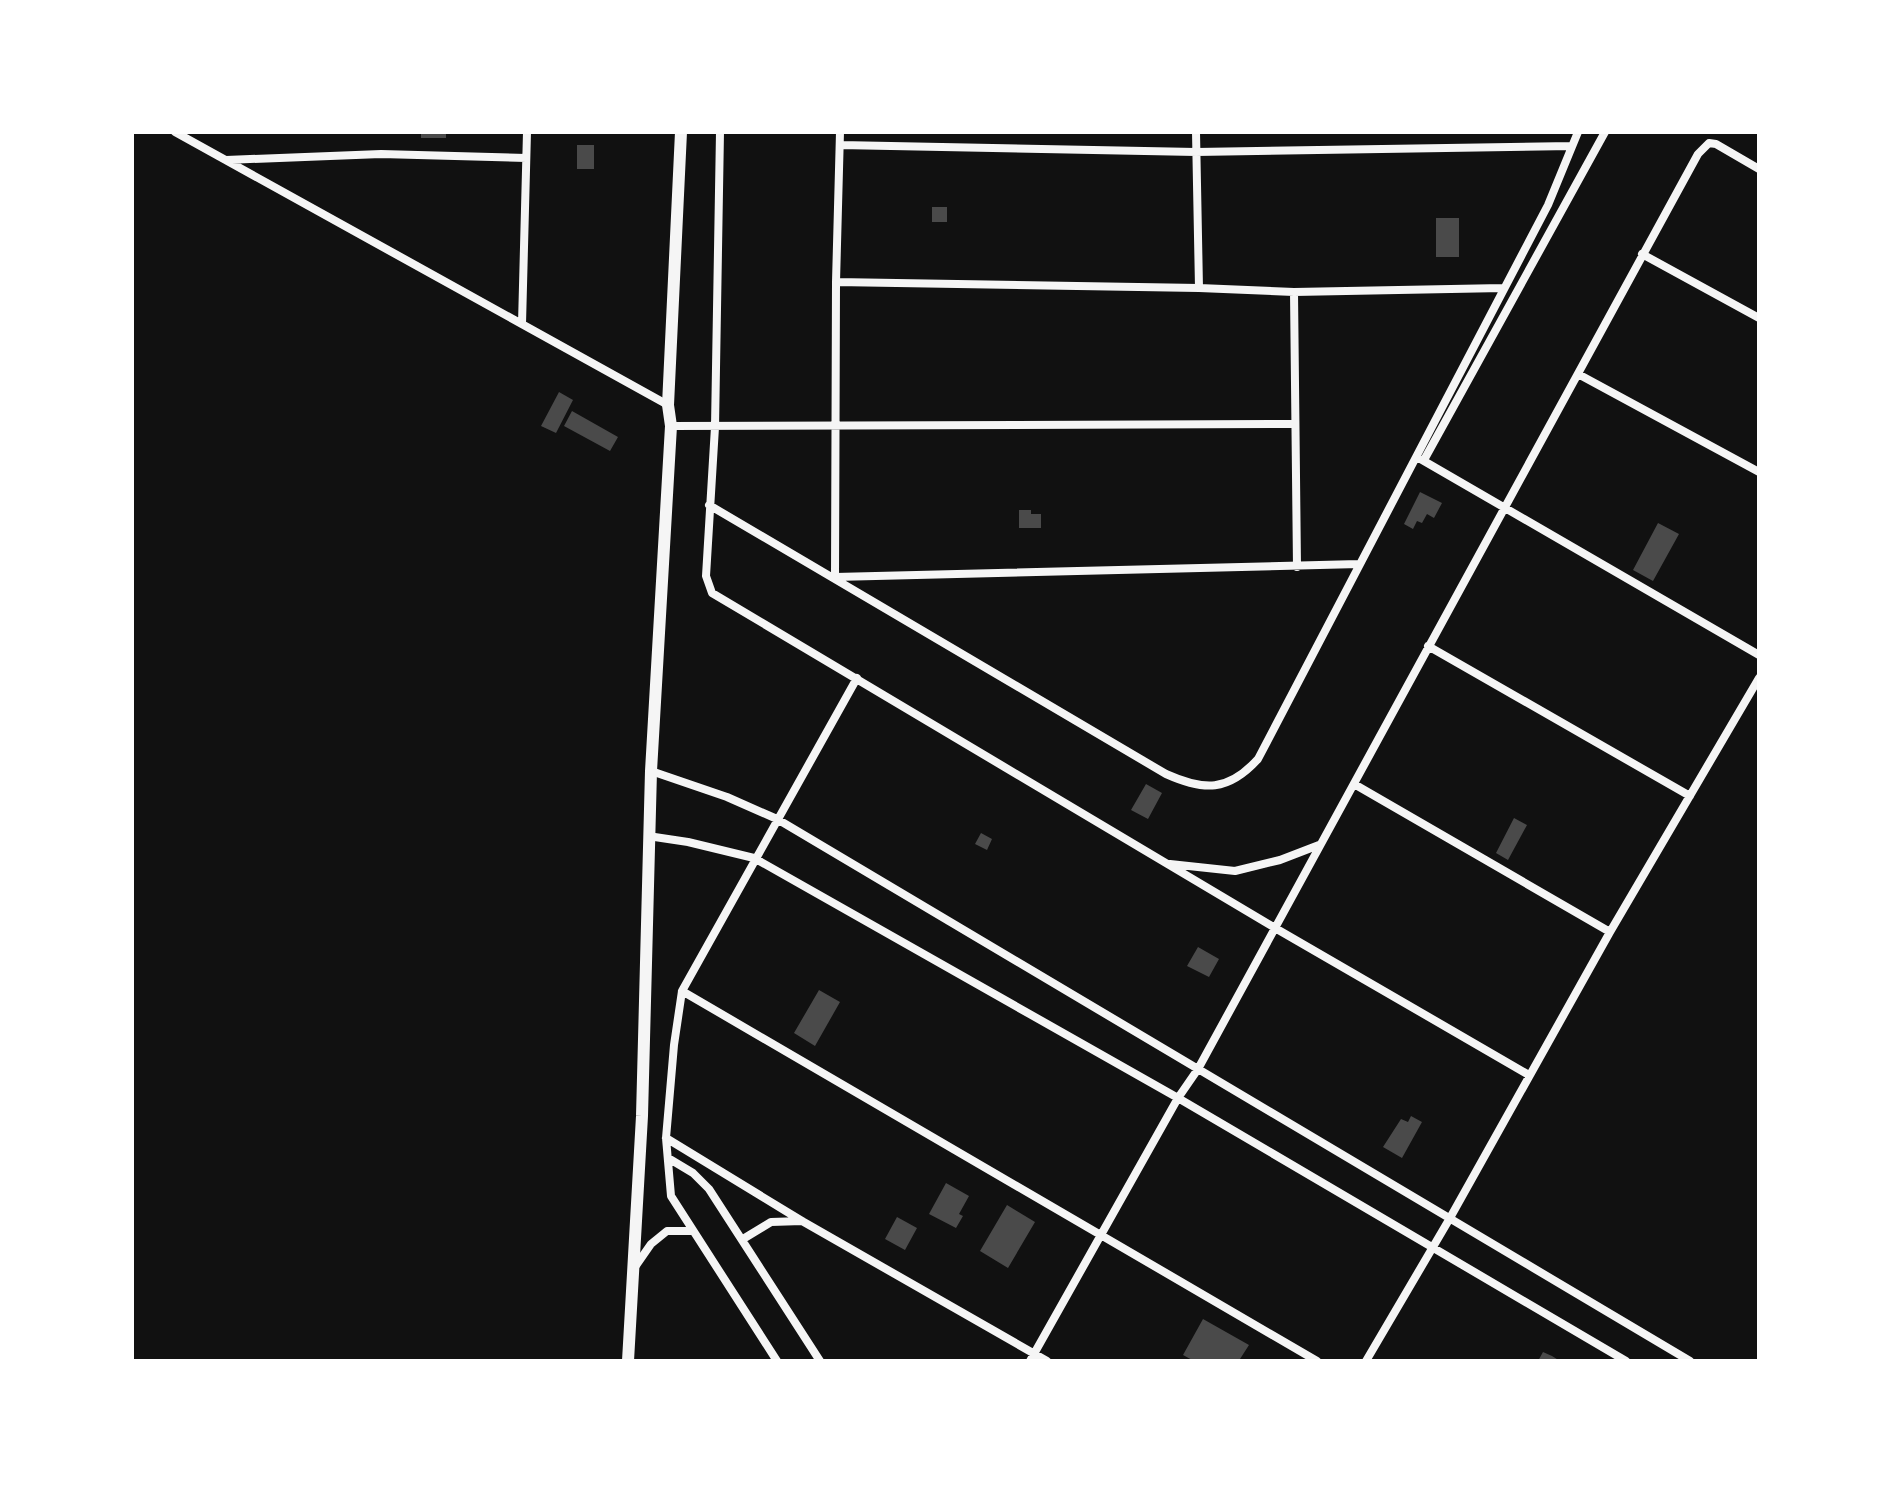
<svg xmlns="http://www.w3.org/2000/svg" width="1891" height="1493" viewBox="0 0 1891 1493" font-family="'Libre Baskerville',serif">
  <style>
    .building { fill: #4a4a4a }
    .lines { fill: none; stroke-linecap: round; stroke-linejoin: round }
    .minor { stroke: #f5f5f5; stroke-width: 8 }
    .secondary { stroke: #f5f5f5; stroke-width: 12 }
  </style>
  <rect width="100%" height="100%" fill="#111"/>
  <path class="building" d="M 421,132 L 446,132 L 446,138 L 421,138 Z
    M 577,145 L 594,145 L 594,169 L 577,169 Z
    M 932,207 L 947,207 L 947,222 L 932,222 Z
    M 1436,218 L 1459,218 L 1459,257 L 1436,257 Z
    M 559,392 L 573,400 L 556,433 L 541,426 Z
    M 572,411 L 618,437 L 610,451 L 564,426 Z
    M 1420,492 L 1442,503 L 1434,518 L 1427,514 L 1422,523 L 1417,521 L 1413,529 L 1404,524 Z
    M 1019,510 L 1031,510 L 1031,514 L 1041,514 L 1041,528 L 1019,528 Z
    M 1658,523 L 1679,534 L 1653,581 L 1633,570 Z
    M 1146,784 L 1162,793 L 1148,819 L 1131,810 Z
    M 1514,818 L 1527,825 L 1508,860 L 1496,853 Z
    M 981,833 L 992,839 L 987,850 L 975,844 Z
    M 1198,947 L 1219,959 L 1209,977 L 1187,966 Z
    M 819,990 L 840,1002 L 815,1046 L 794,1033 Z
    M 1411,1116 L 1422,1122 L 1402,1158 L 1383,1147 L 1401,1119 L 1408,1122 Z
    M 946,1183 L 969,1196 L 959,1214 L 963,1216 L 956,1228 L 929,1214 Z
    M 1007,1205 L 1035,1222 L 1008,1268 L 980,1251 Z
    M 897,1217 L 917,1228 L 905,1250 L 885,1239 Z
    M 1203,1319 L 1249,1345 L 1240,1359 L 1244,1361 L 1194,1361 L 1183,1355 Z
    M 1543,1352 L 1552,1356 L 1560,1361 L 1538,1361 Z"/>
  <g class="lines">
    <path class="minor" d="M 175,132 L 668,405
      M 720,132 L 715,427 L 706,576 L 712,593 L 1275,928 L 1529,1075
      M 840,132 L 836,282 L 835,577 L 1359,564
      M 1196,132 L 1199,288
      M 840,145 L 1196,152 L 1572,146
      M 226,160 L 381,154 L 526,158
      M 1642,254 L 1759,318
      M 836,282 L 1199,288 L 1294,292 L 1503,288
      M 1294,292 L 1297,567
      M 522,324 L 527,132
      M 1578,374 L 1759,472
      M 671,426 L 1294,424
      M 1417,457 L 1759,655
      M 1424,460 L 1605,132
      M 709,505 L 1166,774 C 1204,791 1228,792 1258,759 L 1548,205 L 1578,132
      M 1428,646 L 1690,796
      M 651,771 L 727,797 L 777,819 L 1690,1361
      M 1354,784 L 1610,932
      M 648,836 L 688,842 L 754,858 L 1178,1098 L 1626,1361
      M 1170,864 L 1235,871 L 1280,860 L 1319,845
      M 682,991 L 1317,1361
      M 666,1138 L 802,1221 L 1047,1361
      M 668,1158 L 693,1173 L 709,1189 L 820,1361
      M 743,1239 L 771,1222 L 802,1221
      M 635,1267 L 651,1244 L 667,1231 L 693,1231
      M 777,1361 L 671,1196 L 666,1138 L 674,1045 L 682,991 L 857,678
      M 1030,1361 L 1178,1098 L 1198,1069 L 1698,154 L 1709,143 L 1716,144 L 1759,169
      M 1366,1361 L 1450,1218 L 1610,932 L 1759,678"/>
    <path class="secondary" d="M 628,1361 L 642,1116 L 651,771 L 671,426 L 668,405 L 681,132"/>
  </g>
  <rect width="1891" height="1493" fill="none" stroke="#ffffff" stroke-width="268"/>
</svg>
